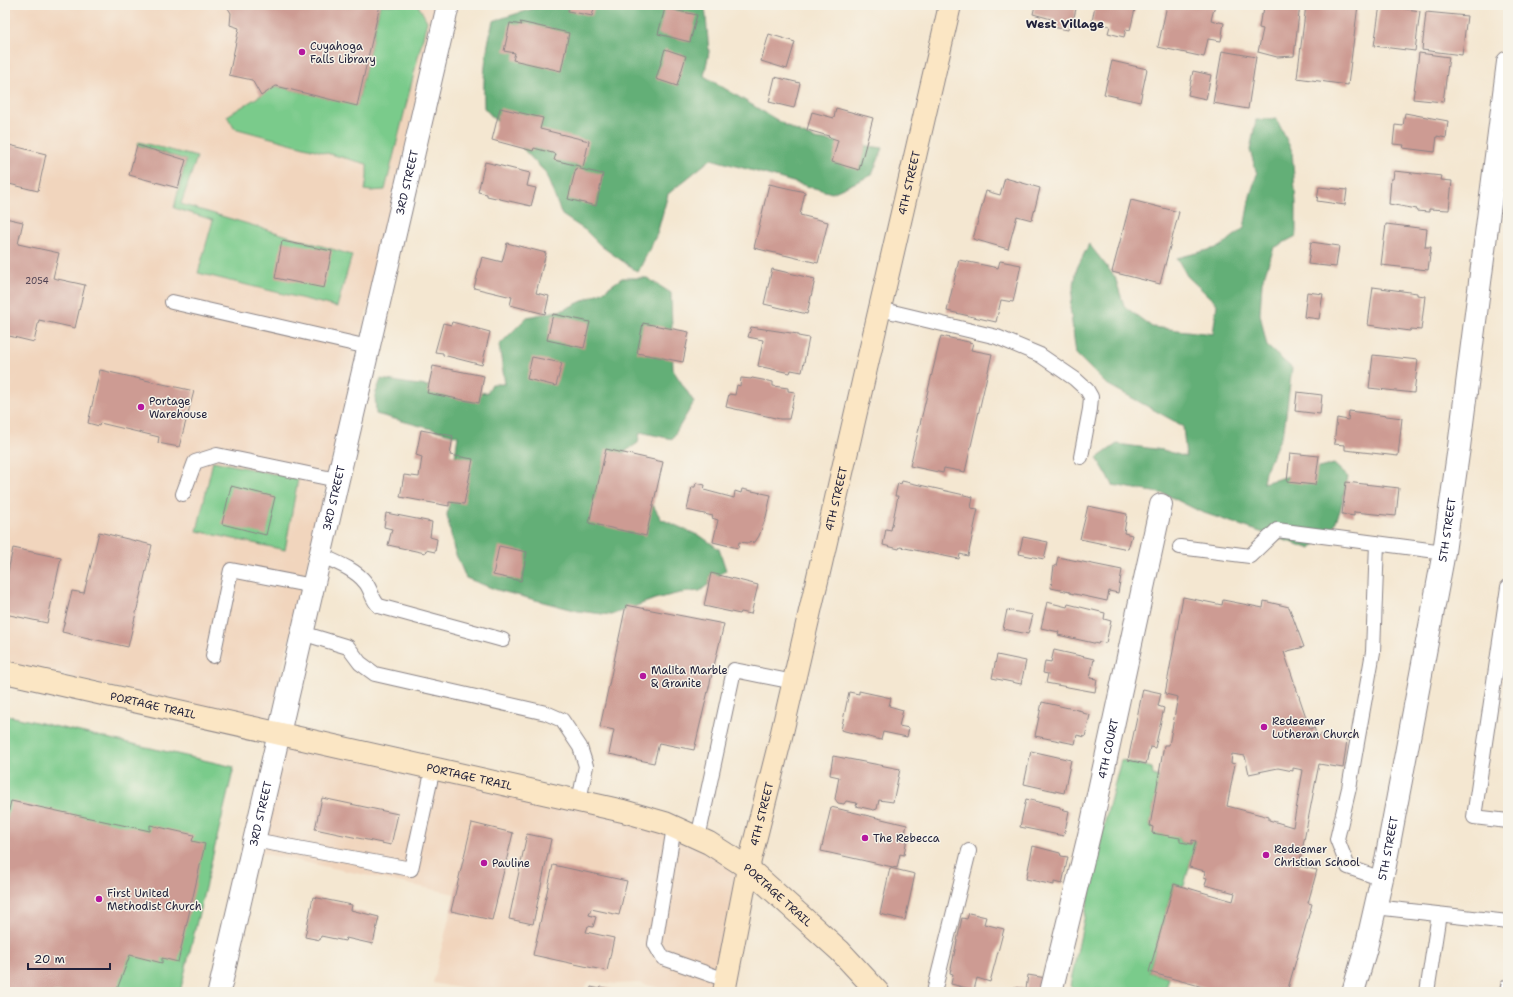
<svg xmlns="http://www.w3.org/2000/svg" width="1513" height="997" viewBox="0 0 1513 997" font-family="'Shantell Sans',sans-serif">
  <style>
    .built { fill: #f1d5bd }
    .green { fill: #7acb8b; stroke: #4e7663 }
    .forest { fill: #63af77; stroke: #426859 }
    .building { fill: #cd9b93; fill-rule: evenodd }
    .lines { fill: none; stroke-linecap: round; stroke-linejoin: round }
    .lane-casing { stroke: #8b8486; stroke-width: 16 }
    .street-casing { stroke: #8b8486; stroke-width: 24 }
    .secondary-casing { stroke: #8b8486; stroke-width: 24 }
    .lane { stroke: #fff; stroke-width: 14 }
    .street { stroke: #fff; stroke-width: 22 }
    .secondary { stroke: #fbe6c4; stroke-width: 22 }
    .poi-dot { fill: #b5179e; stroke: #f7f3e8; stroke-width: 1.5 }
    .labels { text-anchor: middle; stroke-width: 3; stroke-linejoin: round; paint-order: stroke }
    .number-label { font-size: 9px; fill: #4d4051 }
    .poi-label { font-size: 11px; fill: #22223b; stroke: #f7f3e8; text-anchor: start }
    .street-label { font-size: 11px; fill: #22223b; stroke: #f7f3e8 }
    .neighbourhood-label { font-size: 12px; font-weight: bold; fill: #22223b; stroke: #f7f3e8 }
  </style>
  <rect width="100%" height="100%" fill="#f7f3e8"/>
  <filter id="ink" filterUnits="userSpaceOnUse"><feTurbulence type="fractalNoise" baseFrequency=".025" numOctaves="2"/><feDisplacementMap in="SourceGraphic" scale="8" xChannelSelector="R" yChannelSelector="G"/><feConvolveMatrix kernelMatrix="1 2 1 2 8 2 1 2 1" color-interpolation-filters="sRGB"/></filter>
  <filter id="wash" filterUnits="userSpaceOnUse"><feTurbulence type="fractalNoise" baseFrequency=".012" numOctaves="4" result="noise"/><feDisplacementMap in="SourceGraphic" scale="16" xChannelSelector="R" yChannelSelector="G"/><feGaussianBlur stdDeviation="0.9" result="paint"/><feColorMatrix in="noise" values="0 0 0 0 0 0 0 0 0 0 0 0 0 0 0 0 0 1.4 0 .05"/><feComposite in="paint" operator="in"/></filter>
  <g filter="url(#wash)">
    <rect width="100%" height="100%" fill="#f4e7d1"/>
    <path class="built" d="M 5,5 L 439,5 L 270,722 L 5,663 Z
      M 279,733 L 624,811 L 748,868 L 724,992 L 674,992 L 639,983 L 617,984 L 590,981 L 585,986 L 584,992 L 479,992 L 433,983 L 455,894 L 252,851 Z"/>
    <path class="green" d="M 380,5 L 418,5 L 427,21 L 385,190 L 370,191 L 365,190 L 367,177 L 367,164 L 234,128 L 227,116 L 276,86 L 357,105 Z
      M 139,142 L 197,157 L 181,204 L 352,255 L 337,307 L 198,273 L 213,220 L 174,208 L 186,160 L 137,145 Z
      M 213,461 L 298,479 L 285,550 L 197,531 Z
      M 5,715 L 234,767 L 180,992 L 5,992 Z
      M 1121,760 L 1152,768 L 1153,775 L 1159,777 L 1150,826 L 1180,838 L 1180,842 L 1192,844 L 1192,840 L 1196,841 L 1184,886 L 1174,884 L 1149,972 L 1169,978 L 1165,992 L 1077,992 L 1070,986 L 1104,825 Z"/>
    <path class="forest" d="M 545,5 L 705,5 L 709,52 L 704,76 L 792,129 L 815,139 L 883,148 L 872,175 L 832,193 L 711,159 L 668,194 L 657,234 L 638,272 L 601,246 L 585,230 L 562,215 L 545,172 L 484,108 C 483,74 485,54 493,21 Z
      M 1276,118 L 1292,151 L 1296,203 L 1296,236 L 1274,248 L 1262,282 L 1260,314 L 1267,346 L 1292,368 L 1284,430 L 1265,472 L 1263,483 L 1334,464 L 1348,477 L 1340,511 L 1334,526 L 1311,549 L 1201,512 L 1165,494 L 1113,485 L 1097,458 L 1117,444 L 1163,450 L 1186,457 L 1183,426 L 1105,383 L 1076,354 L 1070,307 L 1077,268 L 1089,244 L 1115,277 L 1124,306 L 1152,327 L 1213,334 L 1217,304 L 1187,276 L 1177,258 L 1220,247 L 1244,228 L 1250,196 L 1257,174 L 1250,150 L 1256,120 Z
      M 622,278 L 647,278 L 671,293 L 673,370 L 694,402 L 672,439 L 640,432 L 638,443 L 623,453 L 661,519 L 702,537 L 719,549 L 726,570 L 700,591 L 680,593 L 655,599 L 611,615 L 578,611 L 497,590 L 466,578 L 454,550 L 447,515 L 458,436 L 376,414 L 375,395 L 381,379 L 411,384 L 487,393 L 492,384 L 505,384 L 499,345 L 527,317 L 563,310 L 602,292 Z"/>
    <g id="blocks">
      <path class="building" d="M 226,5 L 380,5 L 357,106 L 276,86 L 261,96 L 252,80 L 229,75 L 239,28 L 230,25 L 231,13 Z
        M 569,5 L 595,5 L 592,16 L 568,11 Z
        M 1035,5 L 1077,5 L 1072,25 L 1069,24 L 1068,30 L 1053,27 L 1055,20 L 1033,14 Z
        M 1095,5 L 1136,5 L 1130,30 L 1126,29 L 1124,37 L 1108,33 L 1110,26 L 1092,22 Z
        M 1167,5 L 1215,5 L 1211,20 L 1224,23 L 1221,41 L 1208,39 L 1204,57 L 1158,47 Z
        M 1264,5 L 1300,5 L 1294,56 L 1277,57 L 1258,52 L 1263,29 L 1259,28 L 1261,15 L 1263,14 Z
        M 1306,5 L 1358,5 L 1348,85 L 1297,78 Z
        M 1380,5 L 1420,11 L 1415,51 L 1374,46 Z
        M 665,8 L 697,15 L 690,42 L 658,34 Z
        M 1426,12 L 1467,16 L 1462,55 L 1422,50 Z
        M 520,22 L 569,33 L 561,71 L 513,60 L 515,53 L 504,51 L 510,23 L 522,25 Z
        M 769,34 L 795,42 L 787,69 L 761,61 Z
        M 665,49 L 686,56 L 677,86 L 656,79 Z
        M 1222,51 L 1256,57 L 1248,109 L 1213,103 Z
        M 1419,53 L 1449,57 L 1443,102 L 1413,99 Z
        M 1112,61 L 1147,69 L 1140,102 L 1104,94 Z
        M 1193,71 L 1211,75 L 1206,99 L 1188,95 Z
        M 775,77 L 800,83 L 794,108 L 769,102 Z
        M 500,108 L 543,118 L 540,129 L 589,141 L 583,167 L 554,160 L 556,154 L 534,148 L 533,151 L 492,140 Z
        M 836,108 L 873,118 L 859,170 L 832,162 L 838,140 L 828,137 L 829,136 L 807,130 L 812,112 L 834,118 Z
        M 1405,113 L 1448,121 L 1446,138 L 1437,136 L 1435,152 L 1403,148 L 1404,145 L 1393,144 L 1395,125 L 1403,126 Z
        M 5,144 L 46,154 L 38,191 L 5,183 Z
        M 137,145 L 186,160 L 178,188 L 129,175 Z
        M 485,162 L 530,173 L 527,186 L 536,188 L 531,206 L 487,196 L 487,194 L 478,192 Z
        M 576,168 L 603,174 L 596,206 L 568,199 Z
        M 1394,171 L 1442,176 L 1441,180 L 1452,181 L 1449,210 L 1429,209 L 1429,212 L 1416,211 L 1417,209 L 1389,204 L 1391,179 L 1393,179 Z
        M 1005,178 L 1040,188 L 1032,220 L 1017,216 L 1008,249 L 973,239 L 986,191 L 1000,195 Z
        M 769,184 L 805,192 L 800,215 L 828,222 L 818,263 L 754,248 Z
        M 1319,187 L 1347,190 L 1345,205 L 1317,201 Z
        M 1131,200 L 1179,212 L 1160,284 L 1112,272 Z
        M 5,218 L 23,222 L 18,244 L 59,253 L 53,278 L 85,285 L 75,328 L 39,320 L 34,342 L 5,335 Z
        M 1386,224 L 1427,229 L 1425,247 L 1431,247 L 1428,270 L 1381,265 Z
        M 282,241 L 332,251 L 324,288 L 275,278 Z
        M 1311,242 L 1339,246 L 1336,267 L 1308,264 Z
        M 507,243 L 546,253 L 536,293 L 549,296 L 545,314 L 510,305 L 512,297 L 474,288 L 482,257 L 502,262 Z
        M 959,260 L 998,268 L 1000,261 L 1021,265 L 1013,302 L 1001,300 L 996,322 L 947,311 Z
        M 772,269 L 815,279 L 807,314 L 764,304 Z
        M 1373,287 L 1417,293 L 1417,295 L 1425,296 L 1421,330 L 1411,329 L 1410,331 L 1368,325 Z
        M 1307,292 L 1323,294 L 1319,319 L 1304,317 Z
        M 553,314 L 590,322 L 584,348 L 547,340 Z
        M 452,322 L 490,332 L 482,365 L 443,355 L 443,353 L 435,352 L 443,323 L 451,325 Z
        M 643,323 L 689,332 L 683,362 L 637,353 Z
        M 751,327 L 798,334 L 798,336 L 809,338 L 802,372 L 791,370 L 790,373 L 758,366 L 763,340 L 748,337 Z
        M 941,336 L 973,343 L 971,350 L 992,354 L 965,472 L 944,468 L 943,473 L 910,466 Z
        M 1373,355 L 1418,360 L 1414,393 L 1369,388 Z
        M 532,357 L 562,363 L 556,386 L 527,379 Z
        M 433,366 L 484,376 L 479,403 L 427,393 Z
        M 100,370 L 194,391 L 179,447 L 158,443 L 159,437 L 100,423 L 99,426 L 88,423 Z
        M 741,378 L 751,379 L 752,378 L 773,382 L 773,386 L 788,388 L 788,391 L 795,392 L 789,419 L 780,419 L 726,407 L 729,394 L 735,395 L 737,385 L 740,386 Z
        M 1297,392 L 1322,395 L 1320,414 L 1295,411 Z
        M 1349,411 L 1402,418 L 1398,456 L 1345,450 L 1345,445 L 1334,444 L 1337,418 L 1348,420 Z
        M 421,430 L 453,436 L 450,455 L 473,459 L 464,504 L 449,502 L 449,506 L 400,497 L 404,475 L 419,477 L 422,457 L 416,455 Z
        M 606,449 L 663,462 L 646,536 L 589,523 Z
        M 1290,453 L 1319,456 L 1315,485 L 1287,482 Z
        M 902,481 L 973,497 L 971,508 L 978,509 L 968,556 L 960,554 L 959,559 L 900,547 L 899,549 L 883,545 L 886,529 L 891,530 L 898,496 L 895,496 L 898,483 L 901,484 Z
        M 1346,482 L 1399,488 L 1396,516 L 1354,512 L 1354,516 L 1342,514 Z
        M 696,483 L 705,485 L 704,490 L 734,498 L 735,491 L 741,493 L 742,489 L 771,495 L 766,517 L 759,536 L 755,542 L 747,543 L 739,542 L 738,548 L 713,542 L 718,520 L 712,518 L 713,516 L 687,510 L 692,487 L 695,487 Z
        M 231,486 L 275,497 L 266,535 L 222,524 Z
        M 1088,506 L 1127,514 L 1124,533 L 1132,535 L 1128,549 L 1080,539 Z
        M 386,513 L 432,522 L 430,537 L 437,539 L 435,552 L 426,550 L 425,553 L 388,545 L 392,529 L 384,527 Z
        M 99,532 L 152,545 L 128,647 L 62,632 L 72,591 L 84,593 Z
        M 1023,537 L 1048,542 L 1044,559 L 1019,554 Z
        M 499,546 L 527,552 L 521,581 L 493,575 Z
        M 13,548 L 61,558 L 47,623 L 5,614 L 5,586 Z
        M 1058,557 L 1122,570 L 1118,593 L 1109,591 L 1107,601 L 1070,593 L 1070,592 L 1051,588 L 1054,566 L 1056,566 Z
        M 711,573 L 758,585 L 751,614 L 741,612 L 740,614 L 704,606 Z
        M 1183,597 L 1222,605 L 1223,600 L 1263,608 L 1264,601 L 1289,607 L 1304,647 L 1284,652 L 1310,729 L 1314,727 L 1317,737 L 1322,734 L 1347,740 L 1343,768 L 1319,764 L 1299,866 L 1317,870 L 1308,903 L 1312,904 L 1287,992 L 1221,992 L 1149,972 L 1174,884 L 1233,901 L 1235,893 L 1205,885 L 1207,878 L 1204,877 L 1205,871 L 1189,867 L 1196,841 L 1192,840 L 1192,844 L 1180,842 L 1180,838 L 1152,833 L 1153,827 L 1150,826 L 1164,745 L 1169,745 L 1178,697 L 1165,694 ZM 1232,754 L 1245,756 L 1249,774 L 1278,768 L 1293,771 L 1293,768 L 1303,770 L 1293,827 L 1269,820 L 1269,817 L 1227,806 L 1235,764 L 1231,763 Z
        M 1047,602 L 1067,607 L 1068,604 L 1105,613 L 1104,619 L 1111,621 L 1106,643 L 1099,642 L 1098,644 L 1058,635 L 1059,632 L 1041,628 Z
        M 626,605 L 724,624 L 694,750 L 659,743 L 654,763 L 609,754 L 614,730 L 600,727 Z
        M 1007,610 L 1033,615 L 1028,634 L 1003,629 Z
        M 1054,650 L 1094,659 L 1090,678 L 1097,679 L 1095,692 L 1046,683 L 1048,674 L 1043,673 L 1045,661 L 1051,662 Z
        M 997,655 L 1026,661 L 1021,684 L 992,678 Z
        M 1143,689 L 1161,693 L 1158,706 L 1164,708 L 1155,748 L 1150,747 L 1146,764 L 1128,760 Z
        M 859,691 L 891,698 L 889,706 L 903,710 L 899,726 L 909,728 L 907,737 L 883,732 L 881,740 L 841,730 L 849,692 L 859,694 Z
        M 1042,702 L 1082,711 L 1083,713 L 1090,715 L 1085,737 L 1077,735 L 1075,744 L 1035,736 Z
        M 1031,751 L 1071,760 L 1064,793 L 1024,784 Z
        M 833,756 L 900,769 L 893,802 L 879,800 L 877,809 L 874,810 L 856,806 L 857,803 L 846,801 L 844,804 L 838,803 L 835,799 L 839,777 L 830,775 Z
        M 322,798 L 398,814 L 391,845 L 315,829 Z
        M 1026,799 L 1060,807 L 1060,809 L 1069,811 L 1064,836 L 1020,827 Z
        M 11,801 L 150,831 L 150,825 L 194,835 L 192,841 L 205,844 L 178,962 L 162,958 L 162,963 L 130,955 L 116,992 L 5,992 L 5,827 Z
        M 831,807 L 907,825 L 904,837 L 907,838 L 904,855 L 900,854 L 897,868 L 821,851 Z
        M 472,823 L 513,833 L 492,920 L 451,911 Z
        M 527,834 L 551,839 L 533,924 L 509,919 Z
        M 1033,846 L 1060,853 L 1061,856 L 1068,857 L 1062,884 L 1054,882 L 1054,885 L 1026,879 Z
        M 553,865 L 627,881 L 619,915 L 591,909 L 589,915 L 596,917 L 593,927 L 588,926 L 586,932 L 614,938 L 607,971 L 533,955 Z
        M 890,868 L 915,874 L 905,920 L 880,914 Z
        M 313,897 L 352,905 L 351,910 L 379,917 L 373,944 L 346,938 L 345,941 L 321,936 L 320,940 L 305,937 Z
        M 969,913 L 986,917 L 984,924 L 1004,929 L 990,982 L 977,978 L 974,990 L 951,984 L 953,974 L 950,973 L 962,918 L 967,919 Z
        M 1028,975 L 1046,978 L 1043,992 L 1013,992 L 1014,987 L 1026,989 Z
        M 591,987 L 600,989 L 601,987 L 620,992 L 590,992 Z"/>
    </g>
  </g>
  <g filter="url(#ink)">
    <use href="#blocks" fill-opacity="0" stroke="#8b8486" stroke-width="1"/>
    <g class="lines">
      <g class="lane-casing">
        <path id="lane" d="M 172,302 L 368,347
          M 880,309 L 997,337 L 1040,355 L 1075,379 L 1087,390 L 1091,397 L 1090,409 L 1081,457
          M 183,494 L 195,462 L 217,455 L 337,480
          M 1377,543 L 1373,652 L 1349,788 L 1337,839 L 1348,867 L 1382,879
          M 1180,547 L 1250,556 L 1277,530 L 1444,552
          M 320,555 C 335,562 355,569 365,582 C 372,590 371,599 379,606 L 503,640
          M 1508,587 L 1474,817 L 1508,821
          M 302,633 L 348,647 L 360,663 L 375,674 L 546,713 L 562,720 L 580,747 L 586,766 L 579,801
          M 213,656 L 231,570 L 313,586
          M 674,827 L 655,944 L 663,958 L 726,980
          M 698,838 L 734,670 L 794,682
          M 254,840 L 411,869 L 433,768
          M 1375,907 L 1508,922
          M 934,992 L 969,851
          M 1427,992 L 1439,914
          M 1507,992 L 1508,986"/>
      </g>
      <g class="street-casing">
        <g id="street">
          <path id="s1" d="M 219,992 L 448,5"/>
          <path id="s2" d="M 1051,992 L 1091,827 L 1161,505"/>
          <path id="s3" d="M 1353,992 L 1366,948 L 1385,865 L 1444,552 L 1459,447 L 1508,62"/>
        </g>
      </g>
      <g class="secondary-casing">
        <g id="secondary">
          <path id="s4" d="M 5,672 L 623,811 L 665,823 L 709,843 L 748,868 L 840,951 L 878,992"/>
          <path id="s5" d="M 724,992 L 748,868 L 780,741 L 950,5"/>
        </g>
      </g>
      <use href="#lane" class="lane"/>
      <use href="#street" class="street"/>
      <use href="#secondary" class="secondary"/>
    </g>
  </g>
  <g class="poi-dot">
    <circle cx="302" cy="52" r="4"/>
    <circle cx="141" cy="407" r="4"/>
    <circle cx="643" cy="676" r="4"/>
    <circle cx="1264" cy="727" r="4"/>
    <circle cx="865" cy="838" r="4"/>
    <circle cx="1266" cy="855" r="4"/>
    <circle cx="484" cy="863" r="4"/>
    <circle cx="99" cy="899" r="4"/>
  </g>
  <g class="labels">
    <g class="number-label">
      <text x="37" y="284">2054</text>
    </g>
    <g class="poi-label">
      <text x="310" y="50">Cuyahoga<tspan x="310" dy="13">Falls Library</tspan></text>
      <text x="149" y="405">Portage<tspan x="149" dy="13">Warehouse</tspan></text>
      <text x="651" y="674">Malita Marble<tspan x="651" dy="13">&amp; Granite</tspan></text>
      <text x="1272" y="725">Redeemer<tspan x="1272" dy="13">Lutheran Church</tspan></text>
      <text x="873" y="842">The Rebecca</text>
      <text x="1274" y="853">Redeemer<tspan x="1274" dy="13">Christian School</tspan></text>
      <text x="492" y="867">Pauline</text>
      <text x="107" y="897">First United<tspan x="107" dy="13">Methodist Church</tspan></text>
    </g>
    <g class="street-label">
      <text dy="4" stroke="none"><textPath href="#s1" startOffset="831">3RD STREET</textPath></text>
      <text dy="4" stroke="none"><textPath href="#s5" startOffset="830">4TH STREET</textPath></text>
      <text dy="4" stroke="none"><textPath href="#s1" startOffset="507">3RD STREET</textPath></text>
      <text dy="4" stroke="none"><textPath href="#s5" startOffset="506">4TH STREET</textPath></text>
      <text dy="4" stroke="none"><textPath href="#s3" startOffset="472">5TH STREET</textPath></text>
      <text dy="4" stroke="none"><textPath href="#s4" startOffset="152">PORTAGE TRAIL</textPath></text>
      <text dy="4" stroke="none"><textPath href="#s2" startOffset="250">4TH COURT</textPath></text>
      <text dy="4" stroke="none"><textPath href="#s4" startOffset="476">PORTAGE TRAIL</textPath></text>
      <text dy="4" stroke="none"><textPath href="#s1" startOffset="183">3RD STREET</textPath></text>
      <text dy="4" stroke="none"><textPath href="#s5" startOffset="182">4TH STREET</textPath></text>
      <text dy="4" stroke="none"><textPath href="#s3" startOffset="148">5TH STREET</textPath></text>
      <text dy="4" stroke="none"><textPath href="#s4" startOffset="812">PORTAGE TRAIL</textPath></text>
    </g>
    <g class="neighbourhood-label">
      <text x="1065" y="28">West Village</text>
    </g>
  </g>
  <rect width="1513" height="997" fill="none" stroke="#f7f3e8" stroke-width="20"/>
  <path d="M28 963v6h82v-6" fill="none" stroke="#22223b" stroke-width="2"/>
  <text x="34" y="963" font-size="12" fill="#22223b" stroke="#f7f3e8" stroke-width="3" paint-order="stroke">20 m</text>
</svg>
